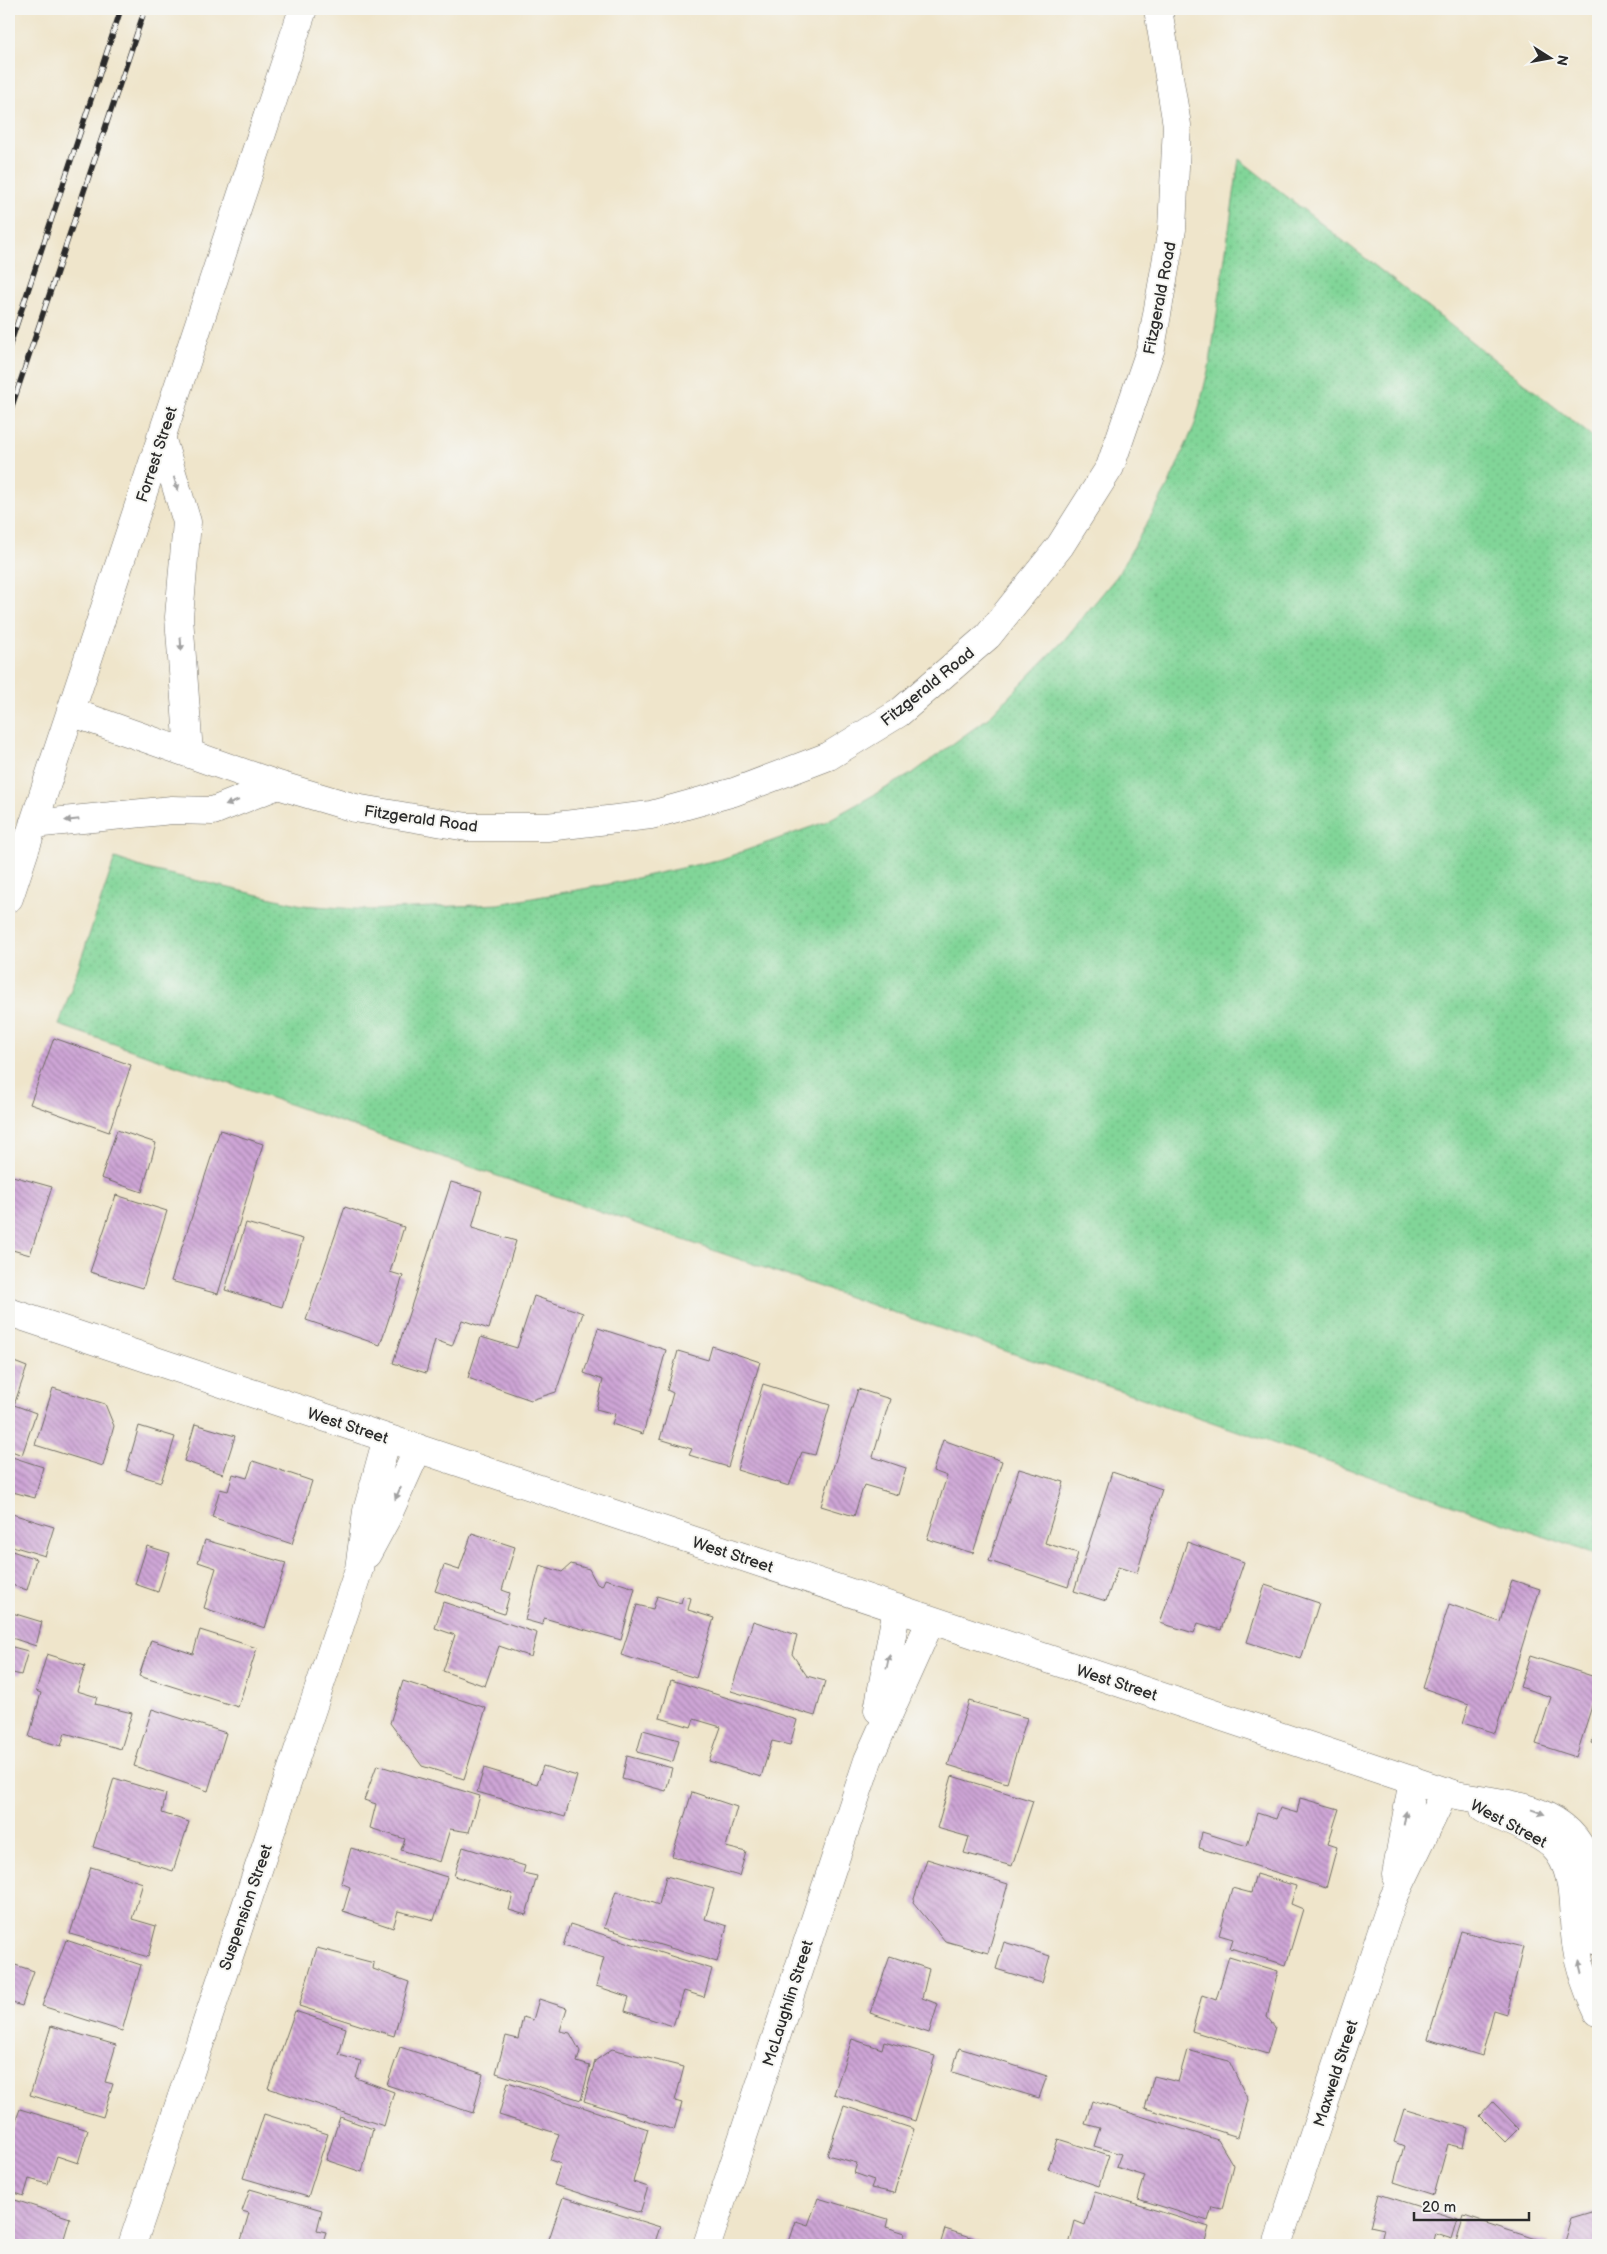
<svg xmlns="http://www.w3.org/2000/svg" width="1607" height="2254" viewBox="0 0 1607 2254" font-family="'Balsamiq Sans',sans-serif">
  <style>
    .park { fill: url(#park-dots); stroke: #568062 }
    .building { fill: url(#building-back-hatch) }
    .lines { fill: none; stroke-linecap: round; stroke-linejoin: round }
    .minor-casing { stroke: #706c63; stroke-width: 29 }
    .tertiary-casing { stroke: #706c63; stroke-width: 29 }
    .minor { stroke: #fff; stroke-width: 28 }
    .tertiary { stroke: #fff; stroke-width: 28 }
    .rail-casing { stroke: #2b2b2b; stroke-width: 5.5 }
    .rail { stroke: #f6f6f2; stroke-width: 4; stroke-dasharray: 11; stroke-linecap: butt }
    .oneway { fill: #a0a0a0 }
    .labels { text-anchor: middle; stroke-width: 4; stroke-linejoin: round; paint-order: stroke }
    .street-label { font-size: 16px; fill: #2b2b2b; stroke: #f6f6f2 }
  </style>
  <defs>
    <pattern id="park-dots" width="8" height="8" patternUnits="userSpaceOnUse" patternTransform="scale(1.25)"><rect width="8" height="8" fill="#81d598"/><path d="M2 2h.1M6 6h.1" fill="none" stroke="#70b783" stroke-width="1.8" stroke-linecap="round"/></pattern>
    <pattern id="building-back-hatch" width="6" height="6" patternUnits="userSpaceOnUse" patternTransform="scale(1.25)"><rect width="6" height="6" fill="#cea5d6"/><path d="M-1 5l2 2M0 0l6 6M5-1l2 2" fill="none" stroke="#a787ae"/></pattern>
  </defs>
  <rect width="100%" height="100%" fill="#f6f6f2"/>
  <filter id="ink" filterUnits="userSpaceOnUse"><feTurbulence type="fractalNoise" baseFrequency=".02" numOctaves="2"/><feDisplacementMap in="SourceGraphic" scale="10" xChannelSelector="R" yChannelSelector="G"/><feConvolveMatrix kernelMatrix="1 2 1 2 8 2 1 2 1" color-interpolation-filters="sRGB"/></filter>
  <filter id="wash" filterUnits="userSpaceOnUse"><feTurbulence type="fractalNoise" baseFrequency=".0096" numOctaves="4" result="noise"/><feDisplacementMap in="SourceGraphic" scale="20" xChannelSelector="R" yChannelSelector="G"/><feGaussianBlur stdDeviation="1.12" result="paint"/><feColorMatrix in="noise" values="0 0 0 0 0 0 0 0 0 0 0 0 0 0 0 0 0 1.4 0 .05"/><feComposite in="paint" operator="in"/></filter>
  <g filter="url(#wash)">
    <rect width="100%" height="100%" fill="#efe5cb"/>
    <path class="park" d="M 1239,159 L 1598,441 L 1598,1555 L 59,1025 L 115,858 L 147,869 L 302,905 L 369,910 L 499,904 L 605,885 L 722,859 L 825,822 L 913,773 L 988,718 L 1064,640 L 1117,576 L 1168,486 L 1195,424 L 1210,363 Z"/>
    <g id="blocks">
      <path class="building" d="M 54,1038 L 131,1065 L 109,1132 L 30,1104 Z
        M 117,1130 L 156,1143 L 142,1192 L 101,1178 Z
        M 220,1130 L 263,1144 L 218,1294 L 171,1281 Z
        M 9,1175 L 52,1187 L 30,1255 L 9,1249 Z
        M 451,1182 L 482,1191 L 472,1228 L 516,1241 L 489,1329 L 462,1320 L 452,1346 L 435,1340 L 426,1373 L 393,1363 Z
        M 116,1195 L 167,1211 L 143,1288 L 90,1272 Z
        M 345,1207 L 404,1227 L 390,1272 L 403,1276 L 380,1345 L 306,1320 Z
        M 246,1223 L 303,1239 L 282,1307 L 225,1290 Z
        M 534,1296 L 583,1313 L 556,1392 L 531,1400 L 468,1378 L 481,1337 L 517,1348 Z
        M 598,1328 L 666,1350 L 643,1434 L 612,1424 L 615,1414 L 596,1409 L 603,1380 L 584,1373 Z
        M 712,1346 L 760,1362 L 728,1467 L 689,1455 L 692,1449 L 660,1439 L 673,1393 L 667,1390 L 678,1351 L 708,1360 Z
        M 9,1360 L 27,1367 L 14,1405 L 36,1413 L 22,1455 L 9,1450 Z
        M 763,1384 L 830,1405 L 815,1455 L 802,1452 L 789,1486 L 737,1470 Z
        M 53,1388 L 105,1404 L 114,1426 L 103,1466 L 35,1445 Z
        M 858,1389 L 890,1399 L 873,1457 L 906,1468 L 898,1495 L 864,1485 L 854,1516 L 821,1506 Z
        M 195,1424 L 235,1436 L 223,1474 L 184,1461 Z
        M 139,1426 L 175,1437 L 161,1482 L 126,1471 Z
        M 943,1440 L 1002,1461 L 973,1553 L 927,1539 L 947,1476 L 933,1471 Z
        M 9,1456 L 43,1467 L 35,1498 L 9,1491 Z
        M 253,1461 L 312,1481 L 292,1544 L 212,1517 L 220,1489 L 228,1491 L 233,1474 L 247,1478 Z
        M 1019,1469 L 1064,1482 L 1045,1543 L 1078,1553 L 1068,1587 L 989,1561 Z
        M 1112,1472 L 1162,1489 L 1137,1573 L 1118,1567 L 1106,1601 L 1074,1591 Z
        M 9,1513 L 54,1527 L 45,1556 L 9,1545 Z
        M 472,1533 L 515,1547 L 502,1590 L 510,1593 L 504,1614 L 435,1591 L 444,1565 L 459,1570 Z
        M 205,1540 L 286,1563 L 265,1628 L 204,1608 L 216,1568 L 198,1562 Z
        M 1187,1542 L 1244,1562 L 1221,1630 L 1198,1623 L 1194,1633 L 1160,1623 Z
        M 147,1546 L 170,1553 L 158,1592 L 135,1584 Z
        M 9,1550 L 36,1559 L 27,1590 L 9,1584 Z
        M 571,1564 L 589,1569 L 597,1584 L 602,1586 L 605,1579 L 635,1588 L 621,1640 L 544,1618 L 543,1625 L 525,1620 L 540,1565 L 562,1572 Z
        M 1512,1580 L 1540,1589 L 1495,1733 L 1463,1723 L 1469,1704 L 1423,1688 L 1449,1604 L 1500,1622 Z
        M 1265,1585 L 1319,1603 L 1301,1659 L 1247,1642 Z
        M 657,1596 L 681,1603 L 683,1596 L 691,1598 L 688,1610 L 714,1618 L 696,1678 L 621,1655 L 637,1605 L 653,1609 Z
        M 443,1602 L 537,1633 L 531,1657 L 499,1646 L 485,1686 L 443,1671 L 455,1635 L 435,1628 Z
        M 9,1612 L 42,1622 L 36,1646 L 9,1637 Z
        M 753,1621 L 797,1635 L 792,1654 L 807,1676 L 825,1681 L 815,1716 L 731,1691 Z
        M 200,1630 L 257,1648 L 238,1707 L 139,1676 L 151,1640 L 193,1654 Z
        M 9,1646 L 28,1651 L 21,1675 L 9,1672 Z
        M 47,1654 L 85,1666 L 77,1691 L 97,1697 L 95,1704 L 132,1713 L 121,1749 L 65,1733 L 61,1746 L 29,1737 L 41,1693 L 36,1691 Z
        M 1530,1656 L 1598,1678 L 1598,1687 L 1576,1757 L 1536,1744 L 1551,1697 L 1520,1687 Z
        M 671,1680 L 797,1720 L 790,1745 L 772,1741 L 761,1777 L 709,1761 L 721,1727 L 694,1719 L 691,1727 L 660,1718 Z
        M 403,1681 L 486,1708 L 464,1779 L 422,1766 L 390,1723 Z
        M 969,1701 L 1027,1718 L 1007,1783 L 948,1765 Z
        M 152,1709 L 226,1733 L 208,1791 L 134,1766 Z
        M 1598,1723 L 1598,1745 L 1592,1743 Z
        M 643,1730 L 679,1740 L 673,1762 L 637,1752 Z
        M 627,1756 L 672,1768 L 666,1791 L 622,1779 Z
        M 377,1765 L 480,1796 L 469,1832 L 450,1829 L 440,1862 L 401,1850 L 405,1839 L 370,1828 L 376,1804 L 364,1800 Z
        M 543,1766 L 577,1776 L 565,1817 L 477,1792 L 484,1768 L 537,1784 Z
        M 952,1776 L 1033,1801 L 1012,1866 L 964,1853 L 969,1837 L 937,1828 Z
        M 114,1778 L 166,1794 L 162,1813 L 189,1822 L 173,1871 L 93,1847 Z
        M 692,1792 L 737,1807 L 726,1847 L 746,1852 L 739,1876 L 672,1856 Z
        M 1300,1798 L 1339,1809 L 1328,1844 L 1337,1847 L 1326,1888 L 1199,1848 L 1202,1832 L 1247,1846 L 1257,1813 L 1276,1819 L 1280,1808 L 1297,1813 Z
        M 463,1847 L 525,1866 L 523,1873 L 537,1876 L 526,1915 L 509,1910 L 513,1894 L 454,1876 Z
        M 351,1848 L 447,1877 L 434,1920 L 398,1911 L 393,1928 L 343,1911 L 350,1887 L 341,1883 Z
        M 927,1859 L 1008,1884 L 988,1953 L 945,1941 L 913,1902 Z
        M 91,1867 L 143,1883 L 132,1919 L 156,1926 L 148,1957 L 70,1934 Z
        M 1256,1874 L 1296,1886 L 1291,1904 L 1303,1909 L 1286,1965 L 1230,1948 L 1233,1939 L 1219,1935 L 1232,1888 L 1251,1893 Z
        M 666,1876 L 714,1889 L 705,1919 L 727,1926 L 717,1962 L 604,1928 L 616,1891 L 659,1905 Z
        M 570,1924 L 712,1969 L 704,1997 L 684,1991 L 673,2026 L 625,2011 L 629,1997 L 596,1986 L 604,1958 L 563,1946 Z
        M 1461,1931 L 1523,1947 L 1507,2014 L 1494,2010 L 1482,2056 L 1428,2039 Z
        M 66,1940 L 141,1965 L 122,2031 L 42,2006 Z
        M 1004,1942 L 1050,1956 L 1042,1983 L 996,1969 Z
        M 317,1948 L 374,1963 L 373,1969 L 409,1982 L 394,2036 L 299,2006 Z
        M 890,1956 L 929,1969 L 922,1998 L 938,2004 L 929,2033 L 870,2013 Z
        M 1229,1956 L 1278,1971 L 1267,2017 L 1275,2027 L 1267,2054 L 1192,2031 L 1202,1995 L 1216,2000 Z
        M 9,1963 L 34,1971 L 22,2006 L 9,2002 Z
        M 539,1999 L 567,2008 L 560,2031 L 570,2033 L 580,2051 L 577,2062 L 590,2066 L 581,2100 L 496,2073 L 506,2036 L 518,2039 L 523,2017 L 533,2020 Z
        M 295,2011 L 346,2028 L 339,2055 L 361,2061 L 356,2078 L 394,2092 L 384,2126 L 268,2088 Z
        M 51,2026 L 116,2045 L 105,2082 L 113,2084 L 103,2117 L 30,2095 Z
        M 852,2039 L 882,2049 L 884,2041 L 935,2056 L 915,2121 L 834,2094 Z
        M 400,2047 L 483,2074 L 473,2113 L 387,2085 Z
        M 959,2048 L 1047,2076 L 1039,2098 L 952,2072 Z
        M 612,2049 L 684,2067 L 675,2101 L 682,2103 L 674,2130 L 584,2101 L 595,2061 Z
        M 1187,2050 L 1229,2061 L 1248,2100 L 1238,2137 L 1145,2108 L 1154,2076 L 1178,2082 Z
        M 508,2082 L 648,2129 L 633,2182 L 648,2187 L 640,2213 L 554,2185 L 561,2164 L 550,2160 L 559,2134 L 499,2115 Z
        M 1092,2101 L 1218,2140 L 1233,2165 L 1222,2209 L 1212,2207 L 1208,2221 L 1138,2199 L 1145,2176 L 1116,2167 L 1121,2154 L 1094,2146 L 1100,2128 L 1085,2124 Z
        M 1493,2102 L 1519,2129 L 1506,2142 L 1480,2116 Z
        M 844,2106 L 914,2129 L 894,2193 L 871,2188 L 874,2180 L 854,2173 L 857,2163 L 827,2155 Z
        M 20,2109 L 88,2130 L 78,2163 L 57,2156 L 48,2184 L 29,2179 L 24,2196 L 9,2191 L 9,2139 Z
        M 1404,2109 L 1468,2128 L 1464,2148 L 1448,2144 L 1434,2195 L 1394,2182 L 1404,2146 L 1394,2142 Z
        M 264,2114 L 328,2134 L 308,2197 L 243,2178 Z
        M 340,2117 L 373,2129 L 362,2172 L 326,2160 Z
        M 1058,2139 L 1109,2155 L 1099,2186 L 1048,2169 Z
        M 250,2189 L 322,2210 L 317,2230 L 326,2232 L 322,2245 L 242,2245 L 240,2244 L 249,2213 L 242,2211 Z
        M 1095,2191 L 1209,2227 L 1204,2245 L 1069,2245 L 1075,2221 L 1085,2225 Z
        M 1379,2194 L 1458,2219 L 1452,2239 L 1436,2234 L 1433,2245 L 1380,2245 L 1384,2229 L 1370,2226 Z
        M 563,2197 L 660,2227 L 654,2245 L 547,2245 Z
        M 9,2198 L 70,2218 L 62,2245 L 9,2245 Z
        M 818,2198 L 888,2219 L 886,2227 L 905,2233 L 902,2245 L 788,2245 L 796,2221 L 808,2225 Z
        M 1598,2210 L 1598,2245 L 1563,2245 L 1571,2218 Z
        M 1464,2216 L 1548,2243 L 1547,2245 L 1455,2245 Z
        M 945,2229 L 992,2244 L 992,2245 L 940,2245 Z"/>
    </g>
  </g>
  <g filter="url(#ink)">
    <use href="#blocks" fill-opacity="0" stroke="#706c63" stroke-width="1"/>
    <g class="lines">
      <g class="minor-casing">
        <path id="minor" d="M 9,1312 L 1456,1795 C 1510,1805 1575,1806 1590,1871 C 1595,1893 1595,1917 1598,1940
          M 367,1554 L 387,1517 L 418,1448
          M 878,1710 L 897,1608
          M 1484,1809 C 1505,1820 1535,1830 1552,1845 C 1578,1869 1571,1911 1576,1943 C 1579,1967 1587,1990 1598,2012
          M 1396,1875 L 1413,1780
          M 132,2245 L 359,1569 L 367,1511 L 387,1438
          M 707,2245 L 868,1760 L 931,1620
          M 1277,2245 L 1392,1901 L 1445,1791"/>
      </g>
      <g class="tertiary-casing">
        <path id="tertiary" d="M 161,437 L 187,522 L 179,617 L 189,753
          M 71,712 L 278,785 L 355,808 L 467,827 L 547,827 L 651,815 L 734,792 L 829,756 L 899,713 L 988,636 L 1060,546 L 1110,467 L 1151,348 L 1172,229 L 1177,125 L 1158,9
          M 33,824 L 172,810 L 213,811 L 278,785
          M 9,898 L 303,9"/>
      </g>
      <use href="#minor" class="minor"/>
      <use href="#tertiary" class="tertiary"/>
      <g class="rail-casing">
        <path id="rail" d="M 9,348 L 121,9
          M 9,415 L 145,9"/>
      </g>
      <use href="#rail" class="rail"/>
    </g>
    <defs><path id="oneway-solid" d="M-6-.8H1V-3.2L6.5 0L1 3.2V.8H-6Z" transform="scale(1.25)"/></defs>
    <g class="oneway">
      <use href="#oneway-solid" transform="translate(176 484) rotate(73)"/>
      <use href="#oneway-solid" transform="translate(181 644) rotate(86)"/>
      <use href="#oneway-solid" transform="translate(232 803) rotate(158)"/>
      <use href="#oneway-solid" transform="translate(72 820) rotate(174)"/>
      <use href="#oneway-solid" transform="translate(398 1493) rotate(114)"/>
      <use href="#oneway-solid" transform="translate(888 1661) rotate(-78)"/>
      <use href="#oneway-solid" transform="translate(1538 1812) rotate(20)"/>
      <use href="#oneway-solid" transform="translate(1405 1818) rotate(-80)"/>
      <use href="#oneway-solid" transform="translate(1581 1967) rotate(-104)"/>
    </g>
  </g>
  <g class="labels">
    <g class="street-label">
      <text transform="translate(1159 298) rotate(-79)" y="6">Fitzgerald Road</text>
      <text transform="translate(156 454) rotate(-72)" y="6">Forrest Street</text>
      <text transform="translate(927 686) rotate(-39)" y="6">Fitzgerald Road</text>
      <text transform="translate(421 818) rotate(8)" y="6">Fitzgerald Road</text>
      <text transform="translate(348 1425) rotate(18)" y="6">West Street</text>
      <text transform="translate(733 1554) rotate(18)" y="6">West Street</text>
      <text transform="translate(1117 1682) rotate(18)" y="6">West Street</text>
      <text transform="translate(1509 1823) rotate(28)" y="6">West Street</text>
      <text transform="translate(245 1907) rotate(-71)" y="6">Suspension Street</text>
      <text transform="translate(787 2003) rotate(-72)" y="6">McLaughlin Street</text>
      <text transform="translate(1335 2073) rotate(-72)" y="6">Maxweld Street</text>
    </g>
  </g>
  <rect width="1607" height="2254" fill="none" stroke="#f6f6f2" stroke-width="30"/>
  <g transform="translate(1550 58) rotate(101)" stroke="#f6f6f2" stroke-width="4" paint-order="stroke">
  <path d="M0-4L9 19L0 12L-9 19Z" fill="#2b2b2b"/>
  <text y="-8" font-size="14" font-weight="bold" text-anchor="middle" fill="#2b2b2b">N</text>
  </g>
  <path d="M1414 2212v8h115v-8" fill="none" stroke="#2b2b2b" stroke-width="2.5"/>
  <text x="1422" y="2212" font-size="15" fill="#2b2b2b" stroke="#f6f6f2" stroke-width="4" paint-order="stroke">20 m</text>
</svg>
